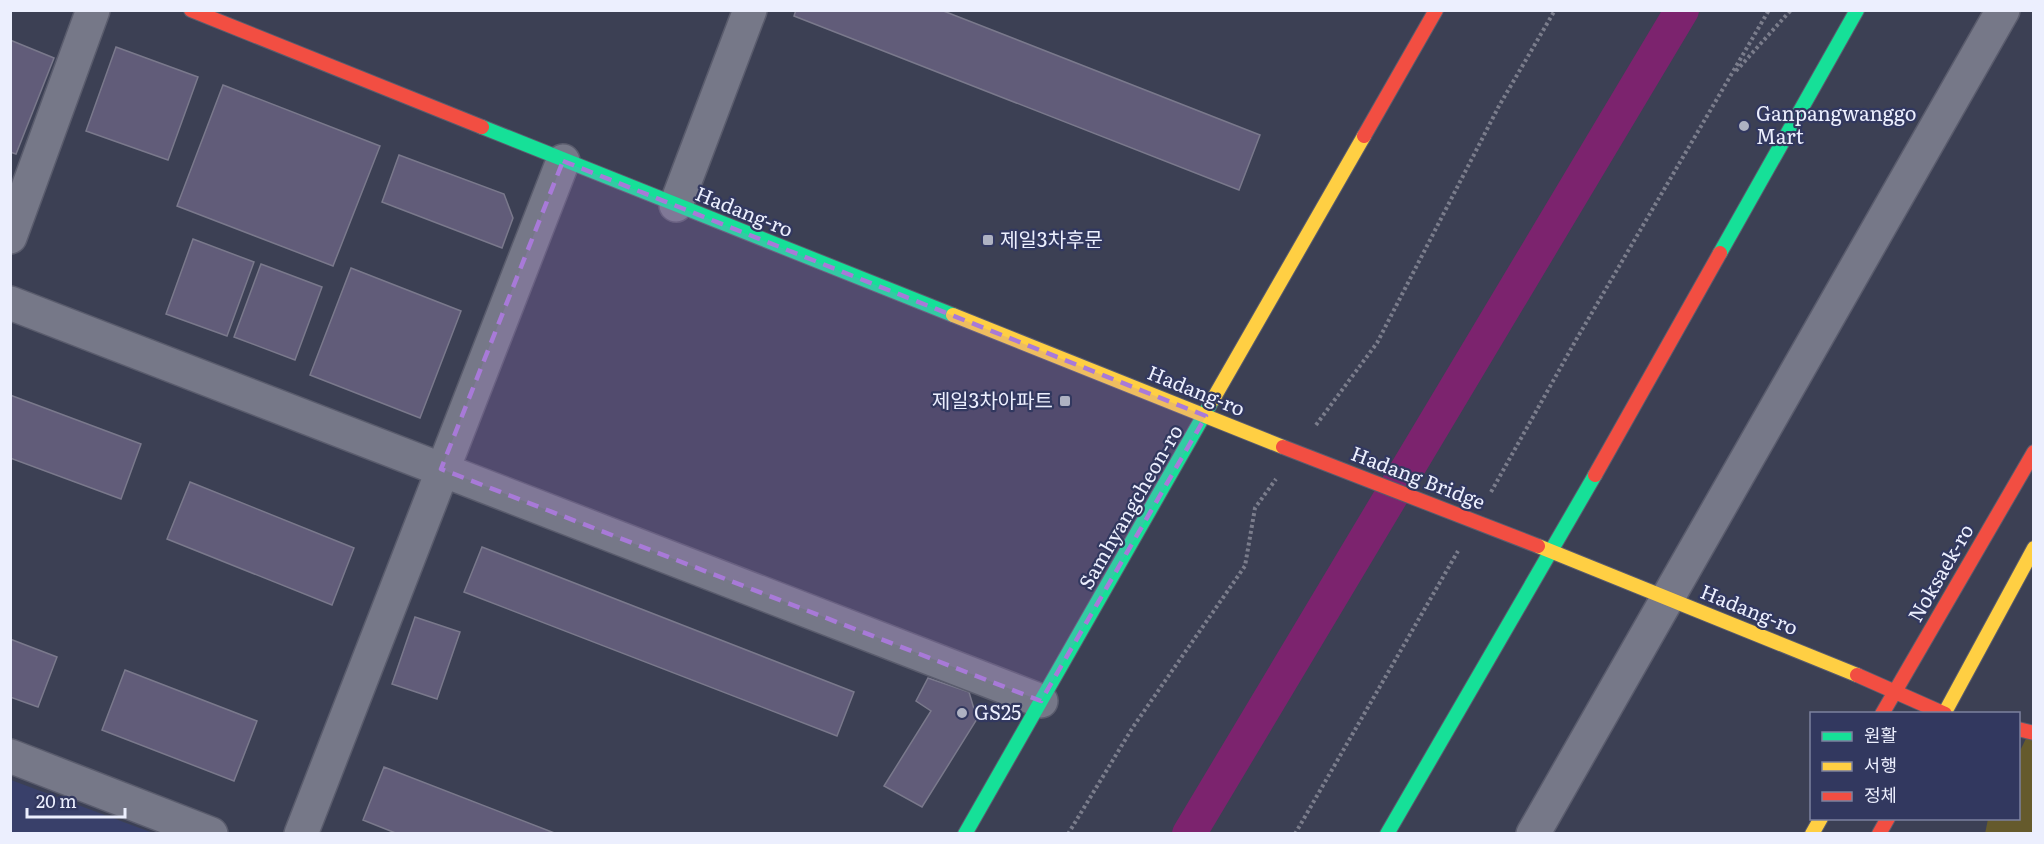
<svg xmlns="http://www.w3.org/2000/svg" width="2044" height="844" viewBox="0 0 2044 844" font-family="Literata,'Noto Sans KR',serif">
  <style>
    .built { fill: #39406a }
    .green { fill: #655a2c }
    .lines { fill: none; stroke-linecap: round; stroke-linejoin: round }
    .canal { stroke: #7c236e; stroke-width: 34 }
    .building { fill: #615c79; stroke: #7a798c; stroke-width: 1.5 }
    .street-casing { stroke: #5a5c6d; stroke-width: 36 }
    .fast-casing { stroke: #5a5c6d; stroke-width: 16 }
    .slow-casing { stroke: #5a5c6d; stroke-width: 16 }
    .jam-casing { stroke: #5a5c6d; stroke-width: 16 }
    .path { stroke: #7b7d8c; stroke-width: 4; stroke-dasharray: 3 3; stroke-linecap: butt }
    .street { stroke: #767888; stroke-width: 33 }
    .fast { stroke: #16e098; stroke-width: 14 }
    .slow { stroke: #ffcf43; stroke-width: 14 }
    .jam { stroke: #f24e42; stroke-width: 14 }
    .jam-bridge-casing { stroke: #5a5c6d; stroke-width: 16; stroke-linecap: butt }
    .jam-bridge { stroke: #f24e42; stroke-width: 14 }
    .marked { fill: #a87ad8; fill-opacity: 0.2; stroke: #a87ad8; stroke-width: 4.5; stroke-dasharray: 12 8; stroke-linejoin: round }
    .poi-dot { fill: #aeb2c2; stroke: #32385f; stroke-width: 2 }
    .labels { text-anchor: middle; stroke-width: 4.5; stroke-linejoin: round; paint-order: stroke }
    .poi-label { font-size: 20px; fill: #eceffe; stroke: #32385f; text-anchor: start }
    .street-label { font-size: 20px; fill: #eceffe; stroke: #32385f }
  </style>
  <rect width="100%" height="100%" fill="#3c4054"/>
  <path class="built" d="M 10,780 L 11,780 L 153,833 L 11,833 Z"/>
  <path class="green" d="M 2033,724 L 2033,833 L 1985,834 L 1988,819 L 2018,818 L 2019,753 Z"/>
  <g class="lines">
    <path class="canal" d="M 1189,834 L 1682,10"/>
  </g>
  <path class="building" d="M 796,10 L 941,10 L 1260,135 L 1239,190 L 794,16 Z
    M 10,40 L 54,58 L 16,154 L 10,152 Z
    M 116,47 L 198,77 L 168,160 L 86,131 Z
    M 223,85 L 380,146 L 333,266 L 177,206 Z
    M 399,155 L 504,194 L 513,218 L 502,248 L 382,202 Z
    M 193,239 L 254,262 L 227,336 L 166,314 Z
    M 261,264 L 322,287 L 295,360 L 234,337 Z
    M 351,268 L 461,311 L 420,418 L 310,375 Z
    M 10,395 L 141,444 L 121,499 L 10,458 Z
    M 190,482 L 354,548 L 332,605 L 167,539 Z
    M 482,547 L 854,692 L 837,736 L 464,592 Z
    M 415,617 L 460,632 L 437,699 L 392,684 Z
    M 10,639 L 57,657 L 38,707 L 10,697 Z
    M 125,670 L 257,721 L 234,781 L 102,730 Z
    M 928,678 L 969,692 L 977,719 L 922,807 L 884,786 L 931,711 L 916,701 Z
    M 384,767 L 557,834 L 398,834 L 363,820 Z"/>
  <g class="lines">
    <g class="street-casing">
      <path id="street" d="M 676,205 L 750,10
        M 10,237 L 93,10
        M 10,303 L 1041,701
        M 10,756 L 211,834
        M 301,834 L 563,161
        M 1533,834 L 2003,10"/>
    </g>
    <g class="fast-casing">
      <path id="fast" d="M 482,127 L 953,315
        M 1720,253 L 1857,10
        M 965,834 L 1212,401
        M 1387,834 L 1595,475"/>
    </g>
    <g class="slow-casing">
      <path id="slow" d="M 953,315 L 1283,447
        M 1212,401 L 1364,136
        M 1538,546 L 1857,675
        M 1944,714 L 2034,548
        M 1812,834 L 1821,818"/>
    </g>
    <g class="jam-casing">
      <path id="jam" d="M 191,10 L 482,127
        M 1364,136 L 1436,10
        M 1595,475 L 1720,253
        M 1857,675 L 1945,714
        M 1882,714 L 2034,452
        M 2018,729 L 2034,733
        M 1879,834 L 1888,818"/>
    </g>
    <path class="path" d="M 1736,71 L 1791,10
      M 1316,425 L 1377,343 L 1499,106 L 1555,10
      M 1491,492 L 1576,340 L 1769,10
      M 1068,834 L 1133,727 L 1245,566 L 1255,508 L 1276,479
      M 1295,834 L 1458,551"/>
    <use href="#street" class="street"/>
    <use href="#fast" class="fast"/>
    <use href="#slow" class="slow"/>
    <use href="#jam" class="jam"/>
    <g class="jam-bridge-casing">
      <path id="jam-bridge" d="M 1283,447 L 1538,546"/>
    </g>
    <use href="#jam-bridge" class="jam-bridge"/>
  </g>
  <path class="marked" d="M 563,161 L 1206,416 L 1041,701 L 441,469 Z"/>
  <g class="poi-dot">
    <circle cx="1744" cy="126" r="6"/>
    <rect x="982" y="234" width="12" height="12" rx="3"/>
    <rect x="1059" y="395" width="12" height="12" rx="3"/>
    <circle cx="962" cy="713" r="6"/>
  </g>
  <g class="labels">
    <g class="poi-label">
      <text x="1756" y="121">Ganpangwanggo<tspan x="1756" dy="23">Mart</tspan></text>
      <text x="1000" y="247">제일3차후문</text>
      <text x="1053" y="408" text-anchor="end">제일3차아파트</text>
      <text x="974" y="720">GS25</text>
    </g>
    <g class="street-label">
      <text transform="translate(744 212) rotate(22)" y="7">Hadang-ro</text>
      <text transform="translate(1196 391) rotate(22)" y="7">Hadang-ro</text>
      <text transform="translate(1418 478) rotate(21)" y="7">Hadang Bridge</text>
      <text transform="translate(1131 507) rotate(-60)" y="7">Samhyangcheon-ro</text>
      <text transform="translate(1941 573) rotate(-60)" y="7">Noksaek-ro</text>
      <text transform="translate(1749 610) rotate(22)" y="7">Hadang-ro</text>
    </g>
  </g>
  <rect width="2044" height="844" fill="none" stroke="#eceffe" stroke-width="24"/>
  <rect x="1810" y="712" width="210" height="108" fill="#32385f" stroke="#7c819f" stroke-width="1.5"/>
  <rect x="1822" y="732" width="30" height="9" fill="#16e098" stroke="#7c819f" stroke-width="1.5"/>
  <text x="1864" y="742" font-size="18" fill="#eceffe">원활</text>
  <rect x="1822" y="762" width="30" height="9" fill="#ffcf43" stroke="#7c819f" stroke-width="1.5"/>
  <text x="1864" y="772" font-size="18" fill="#eceffe">서행</text>
  <rect x="1822" y="792" width="30" height="9" fill="#f24e42" stroke="#7c819f" stroke-width="1.5"/>
  <text x="1864" y="802" font-size="18" fill="#eceffe">정체</text>
  <path d="M27 808v9h98v-9" fill="none" stroke="#eceffe" stroke-width="3"/>
  <text x="36" y="808" font-size="18" fill="#eceffe" stroke="#32385f" stroke-width="4.5" paint-order="stroke">20 m</text>
</svg>
